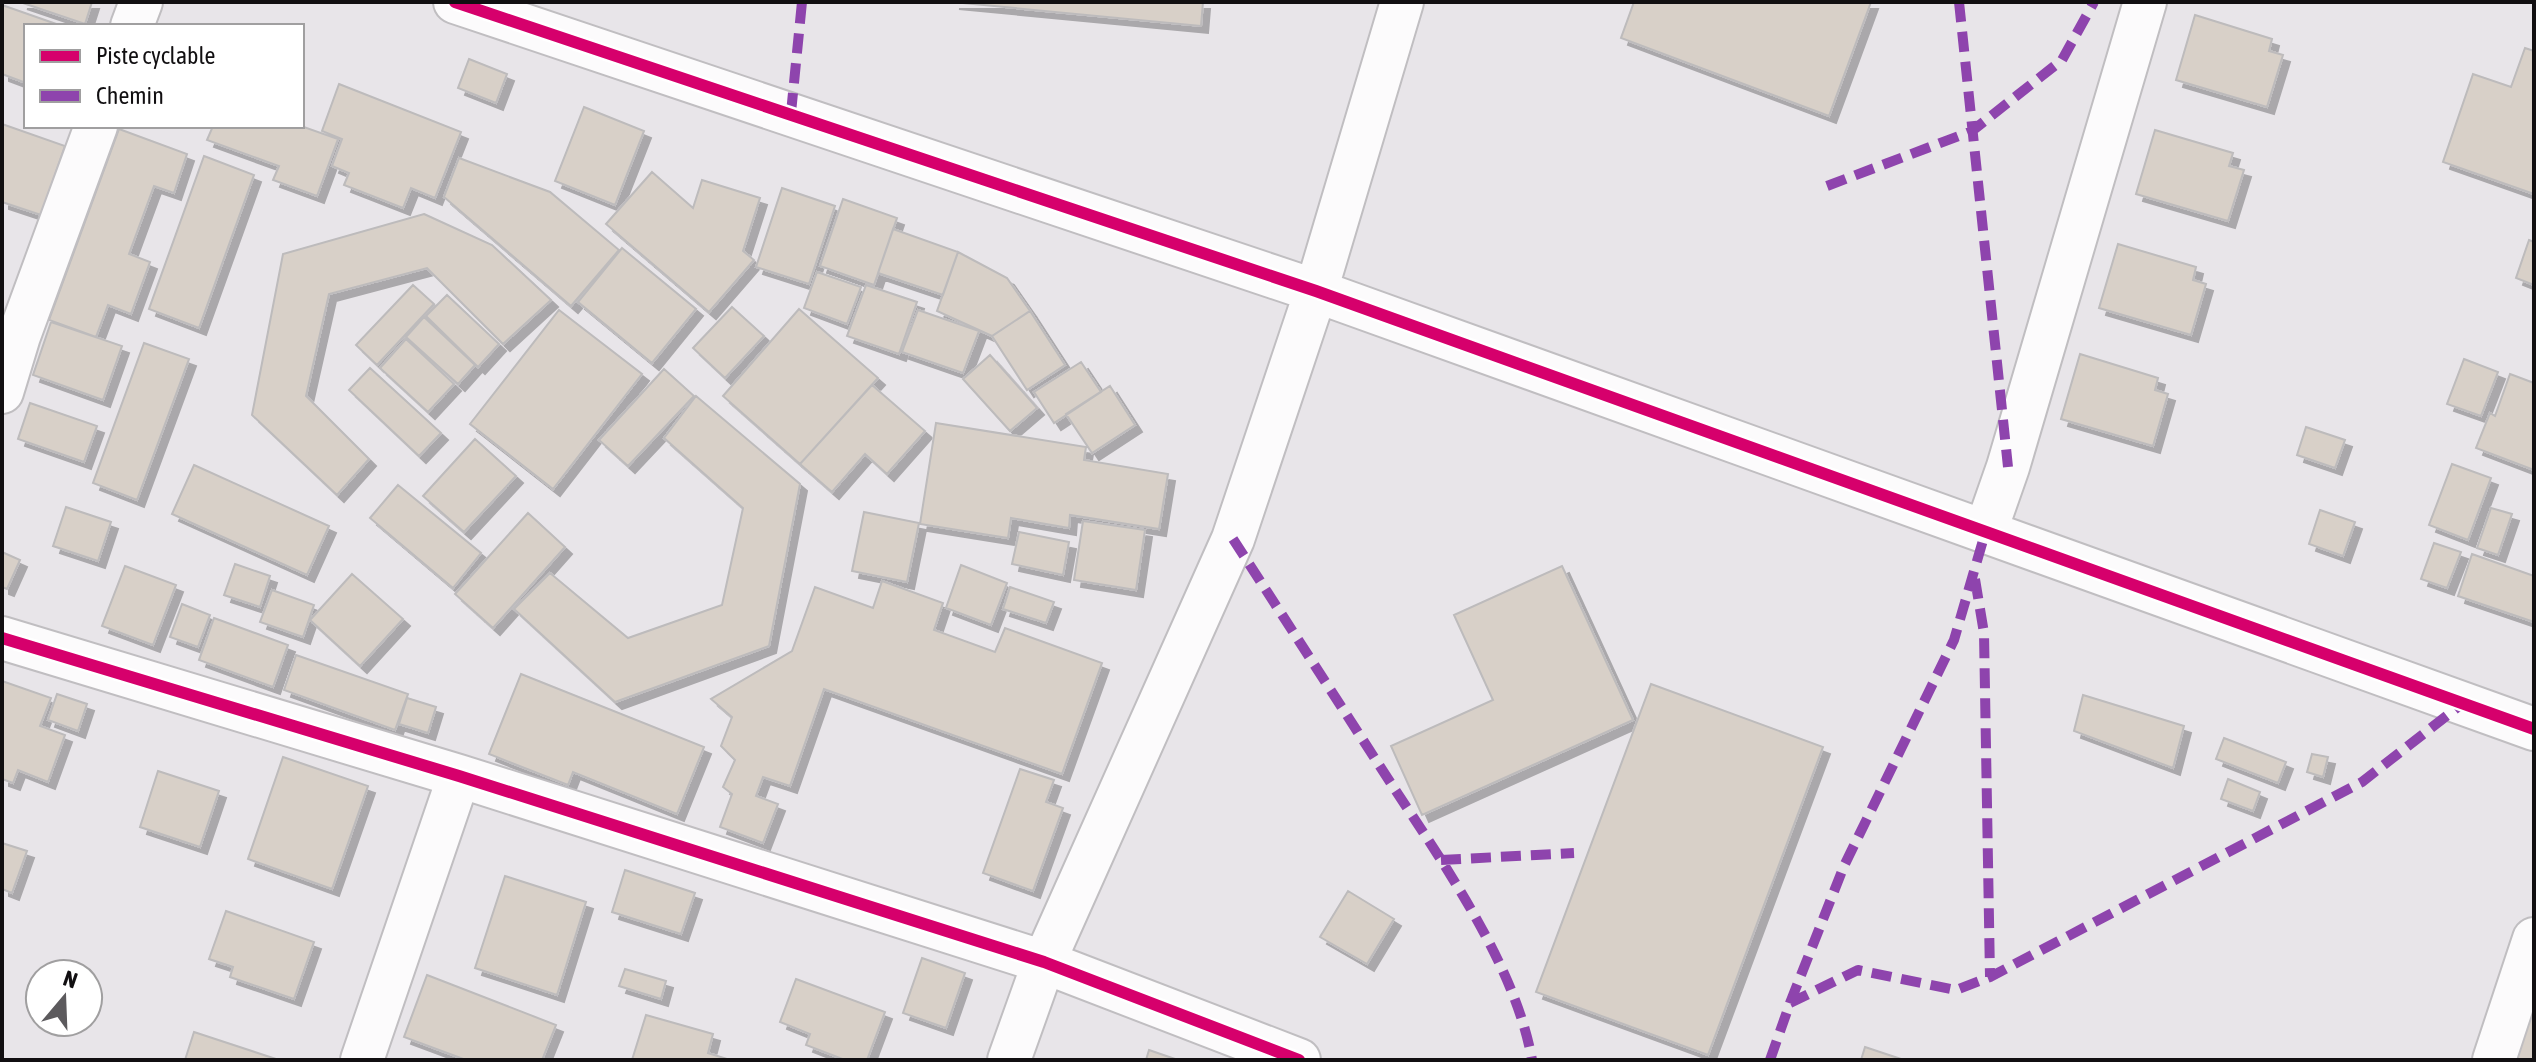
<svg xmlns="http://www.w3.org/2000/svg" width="2536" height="1062" viewBox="0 0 2536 1062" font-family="'Asap Condensed',sans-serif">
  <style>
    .building { fill: #d8d0c8; stroke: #bdbbbc; stroke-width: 2; filter: url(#shadow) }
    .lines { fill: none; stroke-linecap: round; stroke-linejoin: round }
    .street-casing { stroke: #c0bec1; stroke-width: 46 }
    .street { stroke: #fcfbfc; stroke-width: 42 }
    .quiet { stroke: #8e44ad; stroke-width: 10; stroke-dasharray: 20 10; stroke-linecap: butt }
    .cycleway-casing { stroke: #fff; stroke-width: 17 }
    .cycleway { stroke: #d6006c; stroke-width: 12 }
  </style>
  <defs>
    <filter id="shadow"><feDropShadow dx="7" dy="7" stdDeviation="0" flood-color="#0004"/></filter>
  </defs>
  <rect width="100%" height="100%" fill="#e8e5e9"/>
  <path class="building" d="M 20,2 L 92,2 L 85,24 Z
    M 952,2 L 1203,2 L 1201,26 Z
    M 1634,2 L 1871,2 L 1829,116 L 1621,38 Z
    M 2,5 L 62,26 L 26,26 L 26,83 L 2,74 Z
    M 2195,15 L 2272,39 L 2269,51 L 2283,55 L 2267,107 L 2176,80 Z
    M 2525,48 L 2534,51 L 2534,194 L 2443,162 L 2473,74 L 2511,87 Z
    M 469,59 L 507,74 L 496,103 L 458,88 Z
    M 339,84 L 461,132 L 435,198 L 411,188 L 403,208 L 344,185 L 349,173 L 332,166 L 342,139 L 322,131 Z
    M 584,107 L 644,131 L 615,205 L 555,181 Z
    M 2,124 L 65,146 L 41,215 L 2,202 Z
    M 213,126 L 301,126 L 338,139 L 317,196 L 273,180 L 279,166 L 207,140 Z
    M 119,129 L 187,154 L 174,193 L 154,186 L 129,254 L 150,262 L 131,314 L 108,305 L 96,337 L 49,320 Z
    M 2155,130 L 2233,153 L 2229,166 L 2244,170 L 2228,221 L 2136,194 Z
    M 204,156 L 254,175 L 199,328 L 149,309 Z
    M 459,158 L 550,192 L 619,250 L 571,306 L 444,197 Z
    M 652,172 L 693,208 L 702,180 L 760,198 L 743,251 L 754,260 L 709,312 L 606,224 Z
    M 782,188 L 835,206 L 809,284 L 756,267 Z
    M 843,199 L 897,218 L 874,285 L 820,266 Z
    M 424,214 L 492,245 L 551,300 L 503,344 L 427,268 L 329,294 L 306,396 L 369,459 L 337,495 L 252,415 L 283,254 Z
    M 893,229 L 958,252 L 943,295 L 878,273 Z
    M 2529,240 L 2534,242 L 2534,285 L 2516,278 Z
    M 2118,244 L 2196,267 L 2193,280 L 2206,284 L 2191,335 L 2099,308 Z
    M 622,248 L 696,309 L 652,363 L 578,302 Z
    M 958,252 L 1007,278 L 1030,311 L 992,336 L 937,311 Z
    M 817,272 L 861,287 L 847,324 L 804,308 Z
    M 413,285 L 434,304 L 377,365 L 356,345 Z
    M 866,285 L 917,302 L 899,354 L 847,336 Z
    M 447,295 L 499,344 L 478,367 L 426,316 Z
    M 732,307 L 764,336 L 725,378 L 693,348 Z
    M 799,309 L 878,378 L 800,464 L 723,396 Z
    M 559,310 L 642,374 L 553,489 L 470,424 Z
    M 918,310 L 979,331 L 963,373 L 902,352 Z
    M 1030,311 L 1065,365 L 1027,390 L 992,336 Z
    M 424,317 L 475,365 L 458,384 L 406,337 Z
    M 51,322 L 122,346 L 103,400 L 33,375 Z
    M 406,339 L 454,384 L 428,412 L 380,368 Z
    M 144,343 L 189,359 L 137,500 L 93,483 Z
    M 2080,354 L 2158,378 L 2155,390 L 2168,394 L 2153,446 L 2061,419 Z
    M 990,355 L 1037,408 L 1010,431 L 963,379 Z
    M 2464,359 L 2498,372 L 2481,416 L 2447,404 Z
    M 1081,362 L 1101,392 L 1054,423 L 1034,392 Z
    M 370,368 L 441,433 L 419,456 L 349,390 Z
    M 664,369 L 694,396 L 628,466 L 599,440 Z
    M 2510,374 L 2534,383 L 2534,470 L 2476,448 L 2490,413 L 2495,416 Z
    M 872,385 L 925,431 L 887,474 L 865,454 L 832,492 L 800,464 Z
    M 1110,386 L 1135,425 L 1092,453 L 1066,414 Z
    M 696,396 L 800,484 L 769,646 L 615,702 L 514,609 L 550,573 L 628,638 L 722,605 L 743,508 L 664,438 Z
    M 30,403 L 97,426 L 84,462 L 18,439 Z
    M 936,423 L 1086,447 L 1084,460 L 1168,474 L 1159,529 L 1070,515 L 1069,528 L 1011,518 L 1008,538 L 920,524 Z
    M 2306,427 L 2345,440 L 2335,468 L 2297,455 Z
    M 475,439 L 516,476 L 464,532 L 423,496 Z
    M 2452,464 L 2491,478 L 2468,540 L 2429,525 Z
    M 194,465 L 329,526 L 307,575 L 172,514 Z
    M 398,485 L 481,553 L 453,588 L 370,518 Z
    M 66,507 L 111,522 L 98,561 L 53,546 Z
    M 2491,508 L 2512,514 L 2498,555 L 2477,548 Z
    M 2320,510 L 2355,522 L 2343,556 L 2309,544 Z
    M 864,512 L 919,523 L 907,582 L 852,571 Z
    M 528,513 L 565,547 L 493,628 L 455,594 Z
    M 1083,521 L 1145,530 L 1136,590 L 1074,580 Z
    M 1019,532 L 1069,542 L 1063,575 L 1012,564 Z
    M 2434,543 L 2461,552 L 2447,588 L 2421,579 Z
    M 2,552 L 20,560 L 7,589 L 2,587 Z
    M 2472,554 L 2534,576 L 2534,622 L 2458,596 Z
    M 235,564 L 270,576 L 260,607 L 224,595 Z
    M 961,565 L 1007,583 L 991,625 L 946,608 Z
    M 125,566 L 176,585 L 153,645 L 102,626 Z
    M 1562,566 L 1633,720 L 1422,815 L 1391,746 L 1493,700 L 1454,615 Z
    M 352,574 L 403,619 L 360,666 L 310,620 Z
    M 882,581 L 943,603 L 934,630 L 995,652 L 1005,628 L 1102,663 L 1062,774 L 824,689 L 790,786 L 763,777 L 756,796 L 778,804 L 763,843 L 720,827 L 732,794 L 723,787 L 735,760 L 721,746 L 732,717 L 711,699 L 792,651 L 815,587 L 873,608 Z
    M 1010,587 L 1054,602 L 1046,623 L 1003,609 Z
    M 272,590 L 314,605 L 303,637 L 260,622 Z
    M 182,604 L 210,615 L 198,647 L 170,637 Z
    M 214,618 L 288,645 L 273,687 L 199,660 Z
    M 296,655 L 408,694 L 395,730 L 284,690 Z
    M 521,674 L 704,747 L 677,814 L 573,772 L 568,785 L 489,754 Z
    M 2,681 L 51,698 L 40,726 L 65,735 L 48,782 L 18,770 L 13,783 L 2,779 Z
    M 1651,684 L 1823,747 L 1708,1055 L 1536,992 Z
    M 57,694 L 87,704 L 78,731 L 48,720 Z
    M 2083,695 L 2184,726 L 2173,768 L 2074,731 Z
    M 407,698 L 436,707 L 428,733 L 399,724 Z
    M 2224,738 L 2286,762 L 2278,783 L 2216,759 Z
    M 2312,754 L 2328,757 L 2323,777 L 2307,772 Z
    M 283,757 L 368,786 L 332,889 L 248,859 Z
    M 1020,769 L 1054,780 L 1046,802 L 1063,808 L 1033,891 L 983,873 Z
    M 158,771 L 219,791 L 200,847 L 140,827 Z
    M 2228,779 L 2260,792 L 2253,811 L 2221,799 Z
    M 2,843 L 27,851 L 12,893 L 2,889 Z
    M 625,870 L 695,893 L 681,934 L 612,912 Z
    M 505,876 L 586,902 L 557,995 L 475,968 Z
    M 1348,891 L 1394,919 L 1367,964 L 1320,937 Z
    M 226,911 L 314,942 L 294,999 L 230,977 L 233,967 L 209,959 Z
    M 922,958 L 965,973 L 946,1028 L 903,1013 Z
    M 625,969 L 666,981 L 661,999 L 619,986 Z
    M 427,975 L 556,1025 L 542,1060 L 466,1060 L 404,1037 Z
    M 796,979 L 885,1012 L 867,1060 L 845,1060 L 806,1045 L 810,1034 L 780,1022 Z
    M 2530,1009 L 2534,1011 L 2534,1060 L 2511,1060 Z
    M 646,1015 L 713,1034 L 708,1053 L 730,1060 L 632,1060 Z
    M 194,1032 L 279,1060 L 185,1060 Z
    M 1865,1047 L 1904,1060 L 1861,1060 Z
    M 1149,1050 L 1178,1060 L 1146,1060 Z"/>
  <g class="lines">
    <g class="street-casing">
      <path id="street" d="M 455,2 L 1316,291 L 2534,729
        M 132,26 L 141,2
        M 2,392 L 19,336 L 96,126
        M 1986,530 L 2008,467 L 2145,2
        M 2,638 L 459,776 L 1044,962 L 1299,1060
        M 362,1060 L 459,776
        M 1009,1060 L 1044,962 L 1233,539 L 1316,291 L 1402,2
        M 2494,1060 L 2534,939"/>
    </g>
    <use href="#street" class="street"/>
    <path class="quiet" d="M 1959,2 L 2008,467
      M 791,113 L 802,2
      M 1827,186 L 1972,131 L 2062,60 L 2094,2
      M 1233,539 C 1286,621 1339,703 1392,785 C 1444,864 1516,967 1532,1060
      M 1975,579 L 1984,633 L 1990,977
      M 1441,860 L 1574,853
      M 1790,1003 L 1844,866 L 1954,640 L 1986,530
      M 1770,1060 L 1790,1003 L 1858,970 L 1956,990 L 1990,977 L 2362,782 L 2463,703"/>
    <g class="cycleway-casing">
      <path id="cycleway" d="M 455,2 L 1316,291 L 2534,729
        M 2,638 L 459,776 L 1044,962 L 1299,1060"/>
    </g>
    <use href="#cycleway" class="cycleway"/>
  </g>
  <rect width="2536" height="1062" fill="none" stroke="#110f11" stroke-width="8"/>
  <rect x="24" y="24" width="280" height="104" fill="#ffffff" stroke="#a09fa0" stroke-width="2"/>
  <rect x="40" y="50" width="40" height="12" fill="#d6006c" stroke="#a09fa0" stroke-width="2"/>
  <text x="96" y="64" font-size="24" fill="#110f11">Piste cyclable</text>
  <rect x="40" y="90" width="40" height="12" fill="#8e44ad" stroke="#a09fa0" stroke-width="2"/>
  <text x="96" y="104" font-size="24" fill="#110f11">Chemin</text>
  <g transform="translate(64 998) rotate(19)"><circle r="38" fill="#ffffff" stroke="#a09fa0" stroke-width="2"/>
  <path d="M0-6L14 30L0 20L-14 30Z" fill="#5c5a5d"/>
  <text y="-12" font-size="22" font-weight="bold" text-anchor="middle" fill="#110f11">N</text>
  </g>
</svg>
